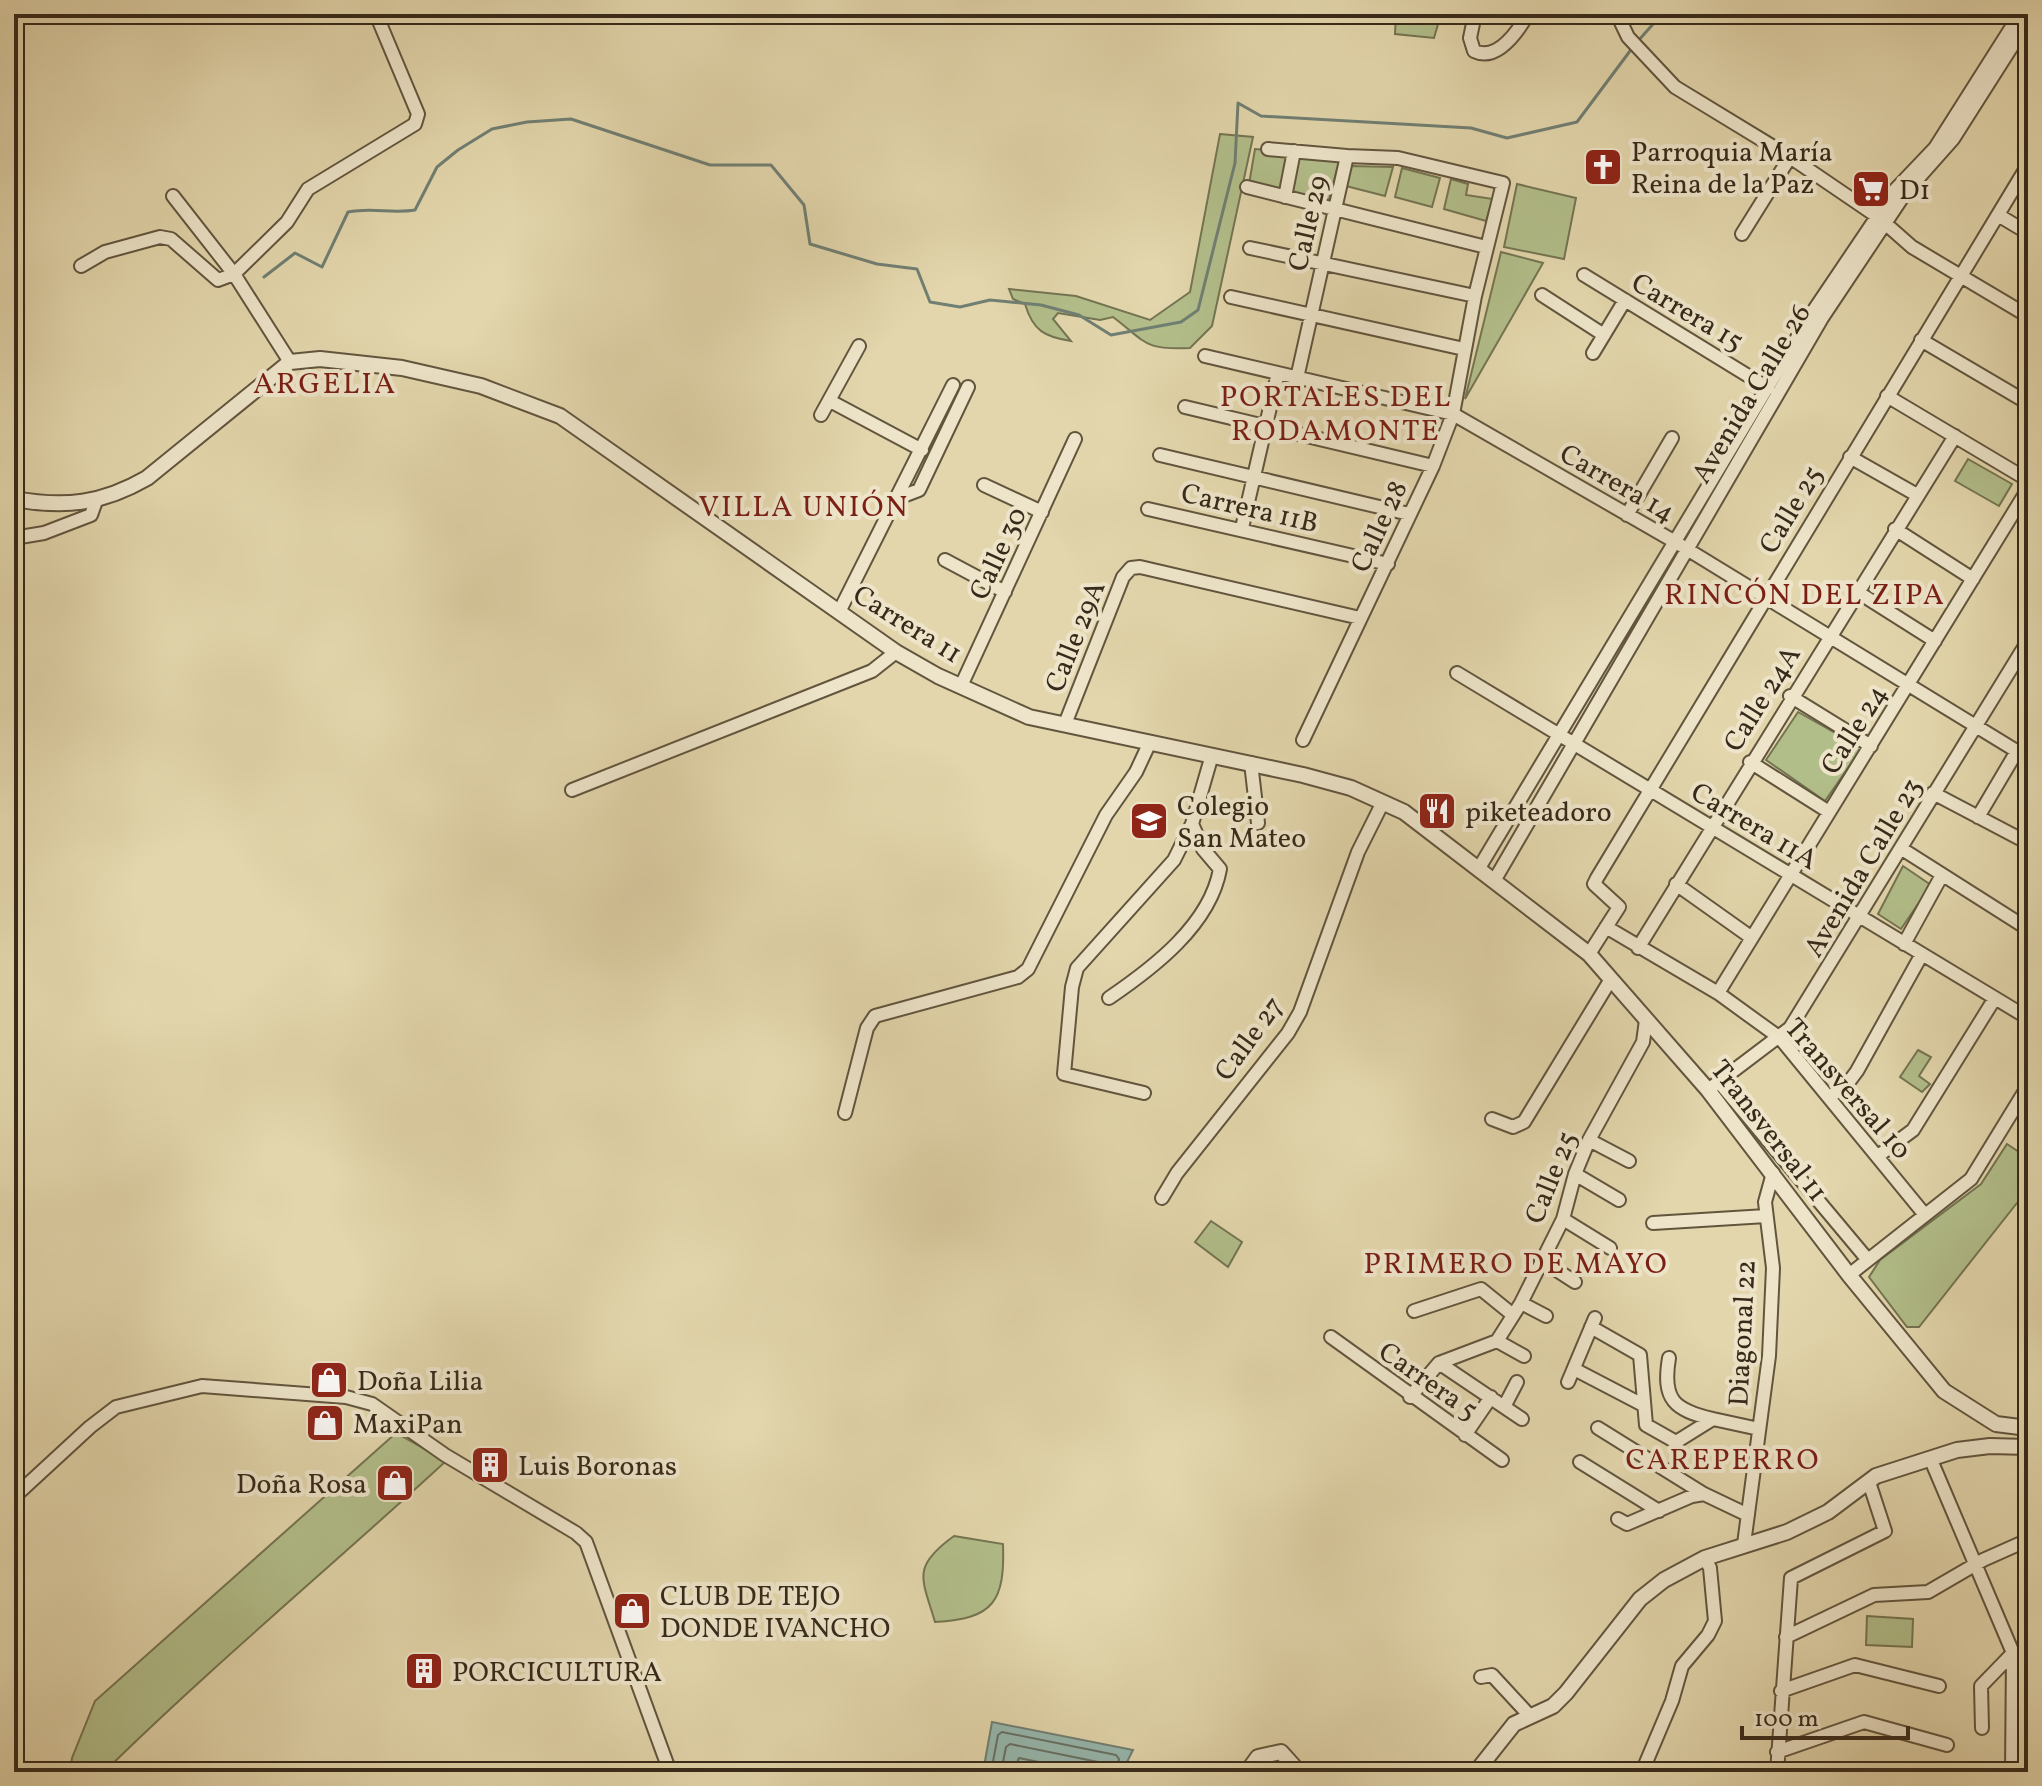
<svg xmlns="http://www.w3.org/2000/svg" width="2042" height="1786" viewBox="0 0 2042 1786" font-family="Vollkorn,serif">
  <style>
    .green { fill: #b2be8a; stroke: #747452; stroke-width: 2 }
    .water { fill: #96b8af; stroke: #707f73; stroke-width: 2 }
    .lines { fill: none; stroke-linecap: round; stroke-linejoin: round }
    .shore { stroke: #667164; stroke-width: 2 }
    .stream { stroke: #707f73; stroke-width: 3 }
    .minor-casing { stroke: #62553e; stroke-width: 16 }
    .tertiary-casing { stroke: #62553e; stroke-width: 18 }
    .minor { stroke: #ede4c9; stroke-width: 12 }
    .tertiary { stroke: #ede4c9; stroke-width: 14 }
    .labels { text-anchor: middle; stroke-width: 8; stroke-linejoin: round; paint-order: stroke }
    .poi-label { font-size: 28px; fill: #372a1a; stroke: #ede4c9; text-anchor: start }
    .street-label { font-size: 28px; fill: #372a1a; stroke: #ede4c9 }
    .neighbourhood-label { font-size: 30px; letter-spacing: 2px; fill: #7a1f14; stroke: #ede4c9 }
  </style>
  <rect width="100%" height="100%" fill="#e3d6ac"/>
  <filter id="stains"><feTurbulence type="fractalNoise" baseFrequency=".0025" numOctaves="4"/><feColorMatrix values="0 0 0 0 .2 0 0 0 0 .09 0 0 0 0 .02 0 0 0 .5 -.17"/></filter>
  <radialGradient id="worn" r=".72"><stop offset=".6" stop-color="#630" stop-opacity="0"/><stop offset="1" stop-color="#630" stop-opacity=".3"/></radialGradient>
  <path class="green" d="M 1396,14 L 1441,14 L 1434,38 L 1395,34 Z
    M 1220,134 L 1253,137 L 1212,326 L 1190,348 C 1144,350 1147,343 1113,317 L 1100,320 L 1058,313 L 1053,319 L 1071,341 C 1045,337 1033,331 1025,304 L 1013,299 L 1009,289 L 1076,296 L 1150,320 L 1190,292 Z
    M 1255,149 L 1291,152 L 1284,192 L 1249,184 Z
    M 1297,154 L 1340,158 L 1329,200 L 1291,192 Z
    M 1350,166 L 1393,167 L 1385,196 L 1346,186 Z
    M 1402,168 L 1440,178 L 1432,207 L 1395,197 Z
    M 1451,179 L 1468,184 L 1466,195 L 1493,199 L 1486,221 L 1444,209 Z
    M 1517,184 L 1576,198 L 1564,259 L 1504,247 Z
    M 1501,252 L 1543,263 L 1465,399 Z
    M 1968,459 L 2012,484 L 1999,506 L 1955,481 Z
    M 1798,712 L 1862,748 L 1825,801 L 1766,760 Z
    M 1903,866 L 1931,885 L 1901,929 L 1878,914 Z
    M 1918,1050 L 1931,1057 L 1919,1076 L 1930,1084 L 1922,1092 L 1900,1077 Z
    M 2007,1144 L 2028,1158 L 2028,1189 L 1919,1327 L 1907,1327 L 1869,1277 L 1880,1260 L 1981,1184 Z
    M 1211,1221 L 1242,1242 L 1228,1267 L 1195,1242 Z
    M 396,1433 L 446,1461 C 333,1565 214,1664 104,1772 L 70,1772 L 72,1758 L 95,1701 Z
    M 954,1536 L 1003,1544 C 1005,1601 994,1619 935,1622 C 922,1578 911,1567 954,1536 Z
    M 1867,1616 L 1913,1619 L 1912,1647 L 1866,1645 Z"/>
  <path class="water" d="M 992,1722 L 1133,1750 L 1122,1772 L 983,1772 Z"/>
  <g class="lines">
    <path class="shore" d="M 991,1772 L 998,1735 L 1002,1732 L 1116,1755 L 1119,1759 L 1116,1772
      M 1001,1772 L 1006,1747 L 1010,1744 L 1103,1763 L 1105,1772
      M 1013,1772 L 1019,1758 L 1088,1772"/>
    <path class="stream" d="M 1638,41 L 1662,14
      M 264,277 L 295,253 L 322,267 L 348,212 C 373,207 391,214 415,210 L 437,167 L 458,150 L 492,129 L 527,122 L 571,119 L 710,165 L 771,165 L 804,205 L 810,244 L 877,264 L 917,269 L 930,302 L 960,307 L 990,300 L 1041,305 L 1079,315 L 1111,335 L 1181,322 L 1198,310 L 1235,163 L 1238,103 L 1261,116 L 1471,128 L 1507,138 L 1577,122 L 1633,47"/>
    <g class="minor-casing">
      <path id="minor" d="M 1475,14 L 1470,38 L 1474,51 C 1497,62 1518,31 1528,14
        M 1617,14 L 1628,37 L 1675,87 L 1790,157 L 1878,217 L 1912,247 L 2028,316
        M 1268,149 L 1347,156 L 1297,378
        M 1247,187 L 1486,247
        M 173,196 L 234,274 L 290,362
        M 1285,197 L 1294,151
        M 1998,215 L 2028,233
        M 1742,234 L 1790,157
        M 1250,248 L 1475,296
        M 81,266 L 105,252 L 160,237 L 171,239 L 218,280 L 234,274 L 287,222 L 308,189 L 415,124 L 418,114 L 376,14
        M 1584,275 L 1768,388
        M 1542,295 L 1604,335
        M 1231,297 L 1464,349
        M 1921,340 L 2028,403
        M 1593,353 L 1625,300
        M 1205,356 L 1453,414 L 1677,543 L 2028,758
        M 1887,396 L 2028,480
        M 830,401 L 922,450
        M 1185,407 L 1433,466
        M 821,415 L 859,346
        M 1160,455 L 1409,514
        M 1850,457 L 1917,495
        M 984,485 L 1042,512
        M 898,498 L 919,490 L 968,387
        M 1148,509 L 1388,564
        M 1627,515 L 1672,438
        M 1242,528 L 1278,373
        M 1895,529 L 1973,579
        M 14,538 L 44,533 L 91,515 L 96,501
        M 945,560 L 1005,592
        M 1856,591 L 1935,641
        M 839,612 L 953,385
        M 1457,673 L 2028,1018
        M 961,686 L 1075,439
        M 1790,696 L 1871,746
        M 1065,724 L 1123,577 L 1131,568 L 1140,567 L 1360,618
        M 1303,740 L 1433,466 L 1453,414 L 1475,296 L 1503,183 L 1398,158 L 1347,156
        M 1750,762 L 1829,812
        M 1251,763 L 1258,823
        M 572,790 L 872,671 L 896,652
        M 1933,793 L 2028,843
        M 1978,817 L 2017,751
        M 1902,849 L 2028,929
        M 1479,868 L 1812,313 L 1895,190 L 1935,148 L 2020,14
        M 1494,881 L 1822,318 L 1906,192 L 1953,139 L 2028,21
        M 1676,884 L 1752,938
        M 1606,927 L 1718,993 L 1780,1038 L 1925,1215
        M 1904,944 L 1942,875
        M 1638,948 L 1955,436
        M 1589,954 L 1619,907 L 1594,884 L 1597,878 L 2028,165
        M 1718,993 L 2028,489
        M 1109,998 C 1153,968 1210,925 1220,869 L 1203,849 L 1192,824 L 1212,755
        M 1719,1082 L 1868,1260
        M 1708,1090 L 1790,1028 L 2028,641
        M 1144,1093 L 1064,1074 L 1072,987 L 1077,968 L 1174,860 L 1192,824
        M 1829,1097 L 1845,1087 L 1857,1071 L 1922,954
        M 845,1113 L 867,1028 L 875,1016 L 1018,977 L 1028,969 L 1106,815 L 1136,772 L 1150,742
        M 1492,1119 L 1513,1127 L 1524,1122 L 1611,979
        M 1589,1140 L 1629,1161
        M 1878,1156 L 1913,1130 L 1995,998
        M 1575,1174 L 1619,1200
        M 1162,1198 L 1177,1173 L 1288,1033 L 1300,1012 L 1358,852 L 1383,802
        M 1563,1219 L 1610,1248
        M 1653,1223 L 1766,1216
        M 1541,1260 L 1575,1282
        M 1849,1275 L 1971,1179 L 2028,1086
        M 1521,1303 L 1546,1316
        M 1414,1311 L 1481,1289 L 1513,1315
        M 1591,1327 L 1640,1355 L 1646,1425 L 1676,1442 L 1713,1419 L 1759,1429
        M 1331,1337 L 1502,1460
        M 1497,1341 L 1524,1356
        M 1669,1358 C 1662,1400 1674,1410 1713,1419
        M 1439,1363 L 1522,1419
        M 1574,1369 L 1643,1405
        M 1568,1382 L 1595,1318
        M 1410,1397 L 1439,1363 L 1497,1341 L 1521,1303 L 1563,1219 L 1575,1174 L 1589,1140 L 1643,1042 L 1646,1020
        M 1505,1405 L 1517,1382
        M 1598,1428 L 1704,1494 L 1748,1515
        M 1465,1435 L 1491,1397
        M 1931,1460 L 2013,1653 L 2012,1772
        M 1580,1462 L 1659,1511
        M 14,1497 L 90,1427 L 116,1407 L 202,1386 L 346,1397 L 372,1404 L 445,1455 L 576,1533 L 586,1542 L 670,1772
        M 1618,1519 L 1627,1524 L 1692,1496 L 1704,1494
        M 1744,1544 L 1769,1356 L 1773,1268 L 1765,1202 L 1773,1173
        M 1786,1637 L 1874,1595 L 1928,1592 L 1983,1560 L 2028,1540
        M 1481,1677 L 1492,1675 L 1529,1715
        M 1781,1691 L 1855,1665 L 1939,1686
        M 1982,1728 L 1981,1686 L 2013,1653
        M 1777,1752 L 1864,1722 L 1947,1745
        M 1642,1772 L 1672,1701 L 1682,1666 L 1708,1635 L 1715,1621 L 1710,1568 L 1705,1558
        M 1777,1772 L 1791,1578 L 1885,1531 L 1869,1482"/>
    </g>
    <g class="tertiary-casing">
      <path id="tertiary" d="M 14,499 C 65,508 102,504 147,478 L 290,362 L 320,359 L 402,368 L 481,386 L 560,416 L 896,652 L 938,676 L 1029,717 L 1303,775 L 1351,788 L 1404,812 L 1589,954 L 1708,1090 L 1849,1275 L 1944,1391 L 1996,1424 L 2028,1428
        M 1247,1772 L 1258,1757 L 1281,1752 L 1299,1772
        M 1476,1772 L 1514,1724 L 1553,1706 L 1566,1693 L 1640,1599 L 1664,1580 L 1705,1558 L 1787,1532 L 1828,1512 L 1876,1476 L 1957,1450 L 1990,1446 L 2028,1447"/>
    </g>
    <use href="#minor" class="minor"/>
    <use href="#tertiary" class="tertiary"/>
  </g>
  <defs>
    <g id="church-square" transform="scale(2)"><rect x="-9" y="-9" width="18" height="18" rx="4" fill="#8f2418" stroke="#ede4c9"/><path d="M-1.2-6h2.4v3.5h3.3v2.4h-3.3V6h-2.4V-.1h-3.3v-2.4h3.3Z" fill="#fff"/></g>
    <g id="supermarket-square" transform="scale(2)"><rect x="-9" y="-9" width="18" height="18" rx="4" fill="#8f2418" stroke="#ede4c9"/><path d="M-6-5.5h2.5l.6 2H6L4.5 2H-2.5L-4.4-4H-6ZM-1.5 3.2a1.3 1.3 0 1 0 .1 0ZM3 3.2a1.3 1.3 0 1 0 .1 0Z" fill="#fff"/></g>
    <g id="restaurant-square" transform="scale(2)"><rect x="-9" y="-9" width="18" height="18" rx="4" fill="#8f2418" stroke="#ede4c9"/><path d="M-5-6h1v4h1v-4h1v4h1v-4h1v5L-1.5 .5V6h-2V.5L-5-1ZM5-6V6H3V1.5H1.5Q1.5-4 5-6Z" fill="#fff"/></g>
    <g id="school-square" transform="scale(2)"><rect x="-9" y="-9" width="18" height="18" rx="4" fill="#8f2418" stroke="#ede4c9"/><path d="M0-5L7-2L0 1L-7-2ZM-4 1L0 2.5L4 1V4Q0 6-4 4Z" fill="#fff"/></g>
    <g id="shop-square" transform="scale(2)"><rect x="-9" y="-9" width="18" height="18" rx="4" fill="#8f2418" stroke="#ede4c9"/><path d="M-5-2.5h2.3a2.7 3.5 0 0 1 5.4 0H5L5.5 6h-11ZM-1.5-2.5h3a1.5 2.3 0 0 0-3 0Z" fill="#fff"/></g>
    <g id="building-square" transform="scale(2)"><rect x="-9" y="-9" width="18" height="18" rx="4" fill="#8f2418" stroke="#ede4c9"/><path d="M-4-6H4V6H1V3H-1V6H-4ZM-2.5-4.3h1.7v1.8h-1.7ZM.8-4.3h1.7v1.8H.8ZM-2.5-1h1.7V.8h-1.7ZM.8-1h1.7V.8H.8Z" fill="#fff"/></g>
  </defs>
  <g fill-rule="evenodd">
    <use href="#church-square" x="1603" y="167"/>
    <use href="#supermarket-square" x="1871" y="189"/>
    <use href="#restaurant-square" x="1437" y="811"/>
    <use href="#school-square" x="1149" y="821"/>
    <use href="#shop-square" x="329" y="1380"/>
    <use href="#shop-square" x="325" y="1423"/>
    <use href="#building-square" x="490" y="1465"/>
    <use href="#shop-square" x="395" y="1483"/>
    <use href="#shop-square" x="632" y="1611"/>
    <use href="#building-square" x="424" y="1671"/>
  </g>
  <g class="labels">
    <g class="poi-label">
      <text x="1631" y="161">Parroquia María<tspan x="1631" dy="32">Reina de la Paz</tspan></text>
      <text x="1899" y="199">D1</text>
      <text x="1177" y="815">Colegio<tspan x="1177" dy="32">San Mateo</tspan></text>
      <text x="1465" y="821">piketeadoro</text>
      <text x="357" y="1390">Doña Lilia</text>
      <text x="353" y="1433">MaxiPan</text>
      <text x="518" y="1475">Luis Boronas</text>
      <text x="367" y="1493" text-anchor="end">Doña Rosa</text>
      <text x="660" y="1605">CLUB DE TEJO<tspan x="660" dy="32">DONDE IVANCHO</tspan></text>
      <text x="452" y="1681">PORCICULTURA</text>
    </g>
    <g class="street-label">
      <text transform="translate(1307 223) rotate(-77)" y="10">Calle 29</text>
      <text transform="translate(1688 311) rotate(31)" y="10">Carrera 15</text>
      <text transform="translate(1750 393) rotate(-59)" y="10">Avenida Calle 26</text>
      <text transform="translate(1618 482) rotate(30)" y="10">Carrera 14</text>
      <text transform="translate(1250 507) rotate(13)" y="10">Carrera 11B</text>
      <text transform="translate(1790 509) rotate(-59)" y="10">Calle 25</text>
      <text transform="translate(1378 526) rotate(-65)" y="10">Calle 28</text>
      <text transform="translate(997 553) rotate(-65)" y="10">Calle 30</text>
      <text transform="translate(908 623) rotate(32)" y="10">Carrera 11</text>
      <text transform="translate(1074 636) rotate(-68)" y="10">Calle 29A</text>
      <text transform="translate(1761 698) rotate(-58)" y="10">Calle 24A</text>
      <text transform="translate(1853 729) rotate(-58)" y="10">Calle 24</text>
      <text transform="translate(1755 825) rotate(31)" y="10">Carrera 11A</text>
      <text transform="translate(1862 867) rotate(-59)" y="10">Avenida Calle 23</text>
      <text transform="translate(1248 1038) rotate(-54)" y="10">Calle 27</text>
      <text transform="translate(1849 1088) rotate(49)" y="10">Transversal 10</text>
      <text transform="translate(1770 1130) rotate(52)" y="10">Transversal 11</text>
      <text transform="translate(1550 1177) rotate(-68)" y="10">Calle 25</text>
      <text transform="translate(1741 1333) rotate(-87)" y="10">Diagonal 22</text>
      <text transform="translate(1429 1380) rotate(35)" y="10">Carrera 5</text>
    </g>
    <g class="neighbourhood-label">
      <text x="325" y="393">ARGELIA</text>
      <text x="1336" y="406">PORTALES DEL<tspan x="1336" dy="34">RODAMONTE</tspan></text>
      <text x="804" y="516">VILLA UNIÓN</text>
      <text x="1805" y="604">RINCÓN DEL ZIPA</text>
      <text x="1516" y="1273">PRIMERO DE MAYO</text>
      <text x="1723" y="1469">CAREPERRO</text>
    </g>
  </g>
  <rect width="2042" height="1786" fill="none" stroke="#e3d6ac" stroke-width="48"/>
  <rect x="16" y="16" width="2010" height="1754" fill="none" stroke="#372a1a" stroke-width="4"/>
  <rect x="24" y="24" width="1994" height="1738" fill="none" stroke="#372a1a" stroke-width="2"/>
  <path d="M1742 1726v12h166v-12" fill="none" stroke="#372a1a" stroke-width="4"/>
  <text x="1754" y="1726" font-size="24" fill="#372a1a" stroke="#ede4c9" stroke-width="6" paint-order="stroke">100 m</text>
  <rect width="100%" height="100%" filter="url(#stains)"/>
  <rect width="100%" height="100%" fill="url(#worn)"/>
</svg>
